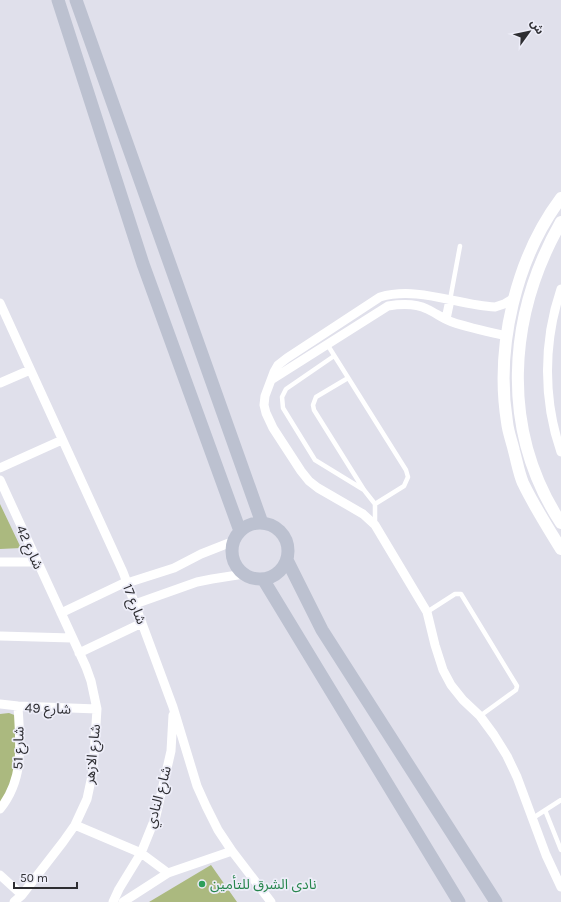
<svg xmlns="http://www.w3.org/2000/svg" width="561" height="902" viewBox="0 0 561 902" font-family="Karla,'Noto Sans Arabic',sans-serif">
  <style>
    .green { fill: #abb97f }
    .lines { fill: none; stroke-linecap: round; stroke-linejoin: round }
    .service { stroke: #fff; stroke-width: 4.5 }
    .minor { stroke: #fff; stroke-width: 9 }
    .tertiary { stroke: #fff; stroke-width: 12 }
    .secondary { stroke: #bcc1d0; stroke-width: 13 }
    .leisure-dot { fill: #2e9e5b; stroke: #ededf8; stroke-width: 1.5 }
    .labels { text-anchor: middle; stroke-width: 3.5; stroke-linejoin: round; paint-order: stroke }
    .street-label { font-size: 14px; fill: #2e2e32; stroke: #ededf8 }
    .leisure-label { font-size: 14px; fill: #27864d; stroke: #ededf8; text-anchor: start }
  </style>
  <rect width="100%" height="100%" fill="#e0e0eb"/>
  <path class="green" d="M 0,504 L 21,548 L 0,549 Z
    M 9,713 L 17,716 C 22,736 27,756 20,776 C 16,787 6,798 0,808 L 0,714 Z
    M 211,865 L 237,902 L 149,902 Z"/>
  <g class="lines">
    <path class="service" d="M 450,300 L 460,246
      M 327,344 L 406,470 L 408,477 L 404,486 L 375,504
      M 334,356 L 286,389 L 282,397 L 283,408 L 315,460 L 364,490
      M 348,378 L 316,397 L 313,405 L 314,410 L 364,490 L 375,504 L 375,524
      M 427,612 L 455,594 L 461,594 L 517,686 L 516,690 L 480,716
      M 545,810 L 561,850
      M 533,818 L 561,800"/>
    <path class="minor" d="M 561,289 C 543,342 543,400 561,452
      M 514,298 L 504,304 L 495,307 C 457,305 418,286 380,297 L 287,358 L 278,365 L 274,372 L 265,396 L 264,405 L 266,413 L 273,428 L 301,471 L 309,481 L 318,488 L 363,514 L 375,525 L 427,612 L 435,645 L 443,670 L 451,685 L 463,700 L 480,716 L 494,735 L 507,756 L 517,777 L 546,855 L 561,887
      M 0,303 L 123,572 L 173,707 L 197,786 L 206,806 L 218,830 L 232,851 L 271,902
      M 446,319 L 450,300
      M 271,380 L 388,306 C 401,304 415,303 427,309 C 436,313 443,319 452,322 C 470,328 489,332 507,336
      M 0,383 L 30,370
      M 0,468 L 62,440
      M 0,480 L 86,667 L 91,681 L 97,709 L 93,771 L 87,799 L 75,825 L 63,842 L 22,895 L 14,902
      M 0,562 L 37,562
      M 127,583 L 174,568 L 201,554 L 234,541
      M 135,604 L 197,582 L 212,579 L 244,574
      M 61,613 L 126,582
      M 0,636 L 72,638
      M 79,653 L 142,623
      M 0,704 L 18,706 L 97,709
      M 0,809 C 25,778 20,743 18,706
      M 75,825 L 141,853 L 168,873
      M 0,875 L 22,895
      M 113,902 L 119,889 L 141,853 L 156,816 L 171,751 L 173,715
      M 123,902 L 168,873 L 232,851"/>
    <path class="tertiary" d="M 561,198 C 516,258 495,347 507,422 C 508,432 512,442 514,451 C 517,462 519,474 523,483 C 534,506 548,528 561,549
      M 561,222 C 507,317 500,430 561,523"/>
    <path class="secondary" d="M 58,0 L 143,264 L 240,531
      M 76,0 L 262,523
      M232 551a28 28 0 1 1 56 0a28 28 0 1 1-56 0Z
      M 287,560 L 322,630 L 496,902
      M 263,579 L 459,902"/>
  </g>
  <circle class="leisure-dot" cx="202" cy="884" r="4"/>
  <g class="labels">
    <g class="street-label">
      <text transform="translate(30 547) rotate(66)" y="5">شارع 42</text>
      <text transform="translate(135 604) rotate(69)" y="5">شارع 17</text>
      <text transform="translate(48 708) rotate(2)" y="5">شارع 49</text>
      <text transform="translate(18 748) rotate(-88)" y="5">شارع 51</text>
      <text transform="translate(92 754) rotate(-84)" y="5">شارع الازهر</text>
      <text transform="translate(158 797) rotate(-75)" y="5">شارع النادي</text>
    </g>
    <g class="leisure-label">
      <text x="210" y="889">نادى الشرق للتأمين</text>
    </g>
  </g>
  <g transform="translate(529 32) rotate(57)" stroke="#ededf8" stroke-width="3" paint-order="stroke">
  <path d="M0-3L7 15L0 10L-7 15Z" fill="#2e2e32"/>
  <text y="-6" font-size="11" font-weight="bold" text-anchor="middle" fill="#2e2e32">ش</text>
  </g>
  <path d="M14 882v6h63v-6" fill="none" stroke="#2e2e32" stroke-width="2"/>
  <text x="20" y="882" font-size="12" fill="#2e2e32" stroke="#ededf8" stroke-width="3" paint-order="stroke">50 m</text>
</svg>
